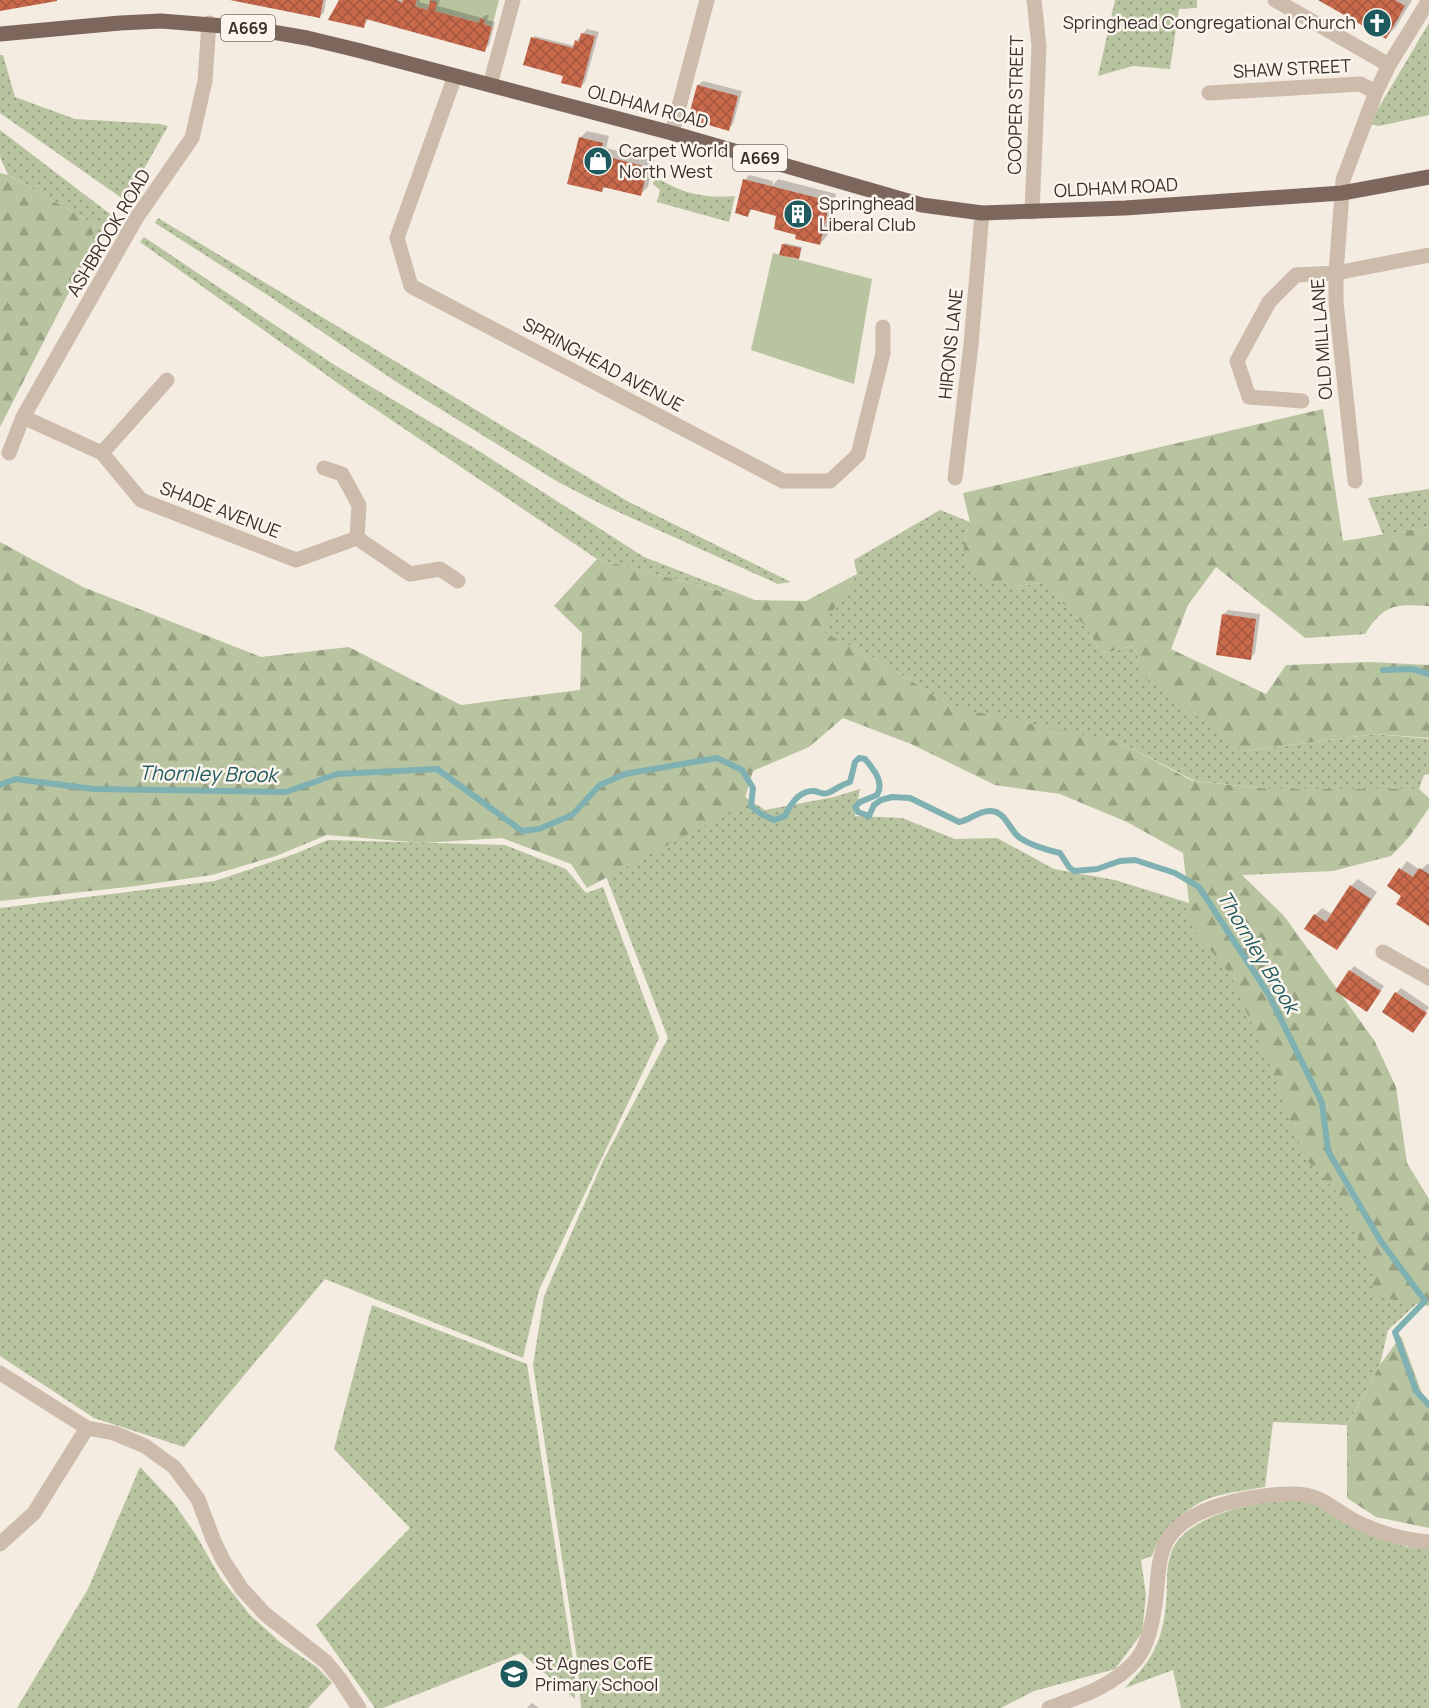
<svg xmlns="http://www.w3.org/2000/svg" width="1429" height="1708" viewBox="0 0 1429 1708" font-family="Manrope,sans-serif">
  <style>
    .grass { fill: url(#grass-dots) }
    .forest { fill: url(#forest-firs) }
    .green { fill: #b8c4a0 }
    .shadow { fill: #0003 }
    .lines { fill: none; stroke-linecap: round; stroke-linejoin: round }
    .stream { stroke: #7fb0b2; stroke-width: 6 }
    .building { fill: url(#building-cross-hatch) }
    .minor { stroke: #cdbbac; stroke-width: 15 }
    .tertiary { stroke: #cdbbac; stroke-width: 15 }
    .primary { stroke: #7d675c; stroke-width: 15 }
    .labels { text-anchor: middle; stroke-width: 5; stroke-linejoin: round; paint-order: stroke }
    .shield { fill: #fbf5ee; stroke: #756b66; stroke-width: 1.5 }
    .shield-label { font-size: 16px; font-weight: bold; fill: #3b302b }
    .poi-label { font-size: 18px; fill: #3b302b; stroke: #fbf5ee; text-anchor: start }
    .street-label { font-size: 18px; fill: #3b302b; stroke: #fbf5ee }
    .water-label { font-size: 20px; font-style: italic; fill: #1f5a5e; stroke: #fbf5ee }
  </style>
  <defs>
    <pattern id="grass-dots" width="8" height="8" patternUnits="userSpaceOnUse" patternTransform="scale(1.5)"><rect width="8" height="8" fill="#b8c4a0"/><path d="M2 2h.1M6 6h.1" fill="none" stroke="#97a083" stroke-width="1.8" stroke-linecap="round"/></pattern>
    <pattern id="forest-firs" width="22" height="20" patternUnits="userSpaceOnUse" patternTransform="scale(1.5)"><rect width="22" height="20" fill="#b8c4a0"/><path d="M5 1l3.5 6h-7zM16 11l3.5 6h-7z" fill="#97a083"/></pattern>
    <pattern id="building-cross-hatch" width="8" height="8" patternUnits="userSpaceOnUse" patternTransform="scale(1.5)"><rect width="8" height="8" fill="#c8694b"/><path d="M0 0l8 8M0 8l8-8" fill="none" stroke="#a4573f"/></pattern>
  </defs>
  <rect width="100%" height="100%" fill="#f4ebe1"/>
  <path class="grass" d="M 1115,0 L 1197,0 L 1197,8 L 1179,9 L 1170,69 L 1133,66 L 1098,76 Z
    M 1429,23 L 1429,115 L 1379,126 L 1369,124 Z
    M 0,55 L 3,55 L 15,97 L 75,119 L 160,124 L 168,126 L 126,201 L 0,113 Z
    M 0,130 L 114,217 L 89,253 L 95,225 L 8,175 L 0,157 Z
    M 655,176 C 678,193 707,199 735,196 L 729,222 L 657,202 L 660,190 L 653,184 Z
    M 158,218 L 627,501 L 791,582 L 778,584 L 605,506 L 558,482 L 395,381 L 269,296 L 155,223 Z
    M 144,237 L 333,364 L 479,451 L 644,557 L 755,600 L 597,559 L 353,394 L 140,242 Z
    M 1429,489 L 1429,527 L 1383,535 L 1368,498 Z
    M 940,510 L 970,522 L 964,541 L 1013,586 L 1043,583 L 1087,628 L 1097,647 L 1106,653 L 1132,646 L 1137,653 L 1244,751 L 1376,734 L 1429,739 L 1429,774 L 1424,775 L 1419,789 L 1270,789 L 1195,781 L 1121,743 L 1021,732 L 952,707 L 883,663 L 819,630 L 857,574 L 854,560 Z
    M 717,779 L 765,810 L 834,797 L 860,789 L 855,816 L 902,818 L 955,839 L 997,838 L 1054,869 L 1115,880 L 1260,925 L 1422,1299 L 1388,1330 L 1380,1365 L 1347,1425 L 1273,1422 L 1265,1487 C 1248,1490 1227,1492 1210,1498 C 1185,1508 1160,1530 1152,1556 L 1141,1560 L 1146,1595 L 1142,1633 L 1115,1669 L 1034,1691 L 1001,1708 L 581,1708 L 577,1658 L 533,1365 L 544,1296 L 603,1161 L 668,1038 L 591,837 Z
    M 328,840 L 505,845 L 566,869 L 586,893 L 603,887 L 659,1038 L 539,1290 L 523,1358 L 325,1279 L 184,1447 L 94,1418 L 0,1356 L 0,908 L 215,881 L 292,855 Z
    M 372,1305 L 527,1364 L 575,1673 L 575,1699 L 521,1653 L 383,1708 L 375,1708 L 316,1625 L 410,1528 L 334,1449 Z
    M 140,1467 L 173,1502 L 196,1535 L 220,1577 L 250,1615 L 281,1643 L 317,1667 L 332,1683 L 308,1708 L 17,1708 L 88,1589 Z
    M 1295,1497 L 1319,1502 L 1365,1533 L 1407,1547 L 1429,1548 L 1429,1708 L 1181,1708 L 1173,1670 L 1125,1688 C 1152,1660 1162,1643 1166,1604 C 1168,1587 1165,1570 1171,1553 C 1184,1514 1260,1502 1295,1497 Z"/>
  <path class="forest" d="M 0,173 L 8,175 L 95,225 L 89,253 L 0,427 Z
    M 1323,409 L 1343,541 L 1429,527 L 1429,606 C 1395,604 1384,604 1365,634 L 1305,638 L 1216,567 L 1188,605 L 1171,649 L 1266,694 L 1286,665 L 1369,662 L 1429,665 L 1429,738 L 1376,734 L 1244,751 L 1139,673 L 1137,653 L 1132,646 L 1106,653 L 1097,647 L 1087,628 L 1043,583 L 1013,586 L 984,579 L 964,557 L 964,541 L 970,522 L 963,493 Z
    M 0,542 L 83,587 L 261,657 L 349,647 L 461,705 L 580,690 L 582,633 L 554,606 L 597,559 L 755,600 L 806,601 L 857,574 L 820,630 L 883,663 L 952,707 L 1121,743 L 1193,781 L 1270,789 L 1419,789 L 1429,798 L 1429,808 L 1409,837 L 1391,856 L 1333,871 L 1242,875 L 1284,916 L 1374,1040 L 1396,1087 L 1407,1163 L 1429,1199 L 1429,1306 L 1373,1296 L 1373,1269 L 1339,1195 L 1304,1157 L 1271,1068 L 1231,976 L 1192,927 L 1183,853 L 1127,822 L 1060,794 L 995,785 L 911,744 L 843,718 L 809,747 L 753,771 L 743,805 L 587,888 L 571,864 L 502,838 L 423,843 L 327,835 L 276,856 L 212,875 L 136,886 L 0,901 Z
    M 1401,1336 L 1424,1399 L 1429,1404 L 1429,1528 L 1376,1517 L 1347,1498 L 1347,1425 L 1380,1365 Z"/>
  <path class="green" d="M 417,0 L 499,0 L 492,27 L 484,24 L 485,20 L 480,19 L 479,23 L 435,11 L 430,1 L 428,10 L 416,6 Z
    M 773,253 L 872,279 L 854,384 L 751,350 Z"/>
  <path class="shadow" d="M 232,0 L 326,0 L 324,12 L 319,17 Z
    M 341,0 L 420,0 L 419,2 L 430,5 L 432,0 L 440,0 L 438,6 L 482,18 L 486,15 L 489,15 L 487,20 L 495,22 L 489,45 L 484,50 L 369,18 L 364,26 Z
    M 1321,0 L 1412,0 L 1396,27 L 1386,37 Z
    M 587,29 L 599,32 L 585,82 L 580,87 L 564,77 L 533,38 L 534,36 L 575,46 L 576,41 Z
    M 703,81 L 742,91 L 733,124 L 729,129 L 690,118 L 698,85 Z
    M 587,131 L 609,136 L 606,148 L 654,160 L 648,187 L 641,194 L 606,186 L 601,191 L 580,138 Z
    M 749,175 L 773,181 L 772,186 L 778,179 L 836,194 L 827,236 L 820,244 L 798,234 L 778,215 L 753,208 L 747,216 L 745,180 Z
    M 785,243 L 802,247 L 800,256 L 799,257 L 783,245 Z
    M 1228,610 L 1260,614 L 1255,653 L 1250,658 L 1223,615 Z
    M 1407,861 L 1420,870 L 1429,863 L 1429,923 L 1404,895 L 1389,885 Z
    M 1358,879 L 1377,892 L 1344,941 L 1337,948 L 1315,915 L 1322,908 L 1332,914 L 1351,886 Z
    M 1354,966 L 1384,986 L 1367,1010 L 1350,971 Z
    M 1401,988 L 1429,1007 L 1413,1031 L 1396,993 Z
    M 532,1703 L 539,1708 L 527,1708 Z"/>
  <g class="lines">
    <path class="stream" d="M 1383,670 L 1412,669 L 1429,674
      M 0,785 L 16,779 L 94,789 L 286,792 L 337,774 L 437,769 L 522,831 L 539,829 L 572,815 L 600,785 L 625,774 L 717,758 L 742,770 L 753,788 L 751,806 L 761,814 L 774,820 L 785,816 C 790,805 799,790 814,791 C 820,792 822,795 828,793 C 837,789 840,785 850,782 L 855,762 L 859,758 L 865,759 C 873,769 885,782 877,795 L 860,802 L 855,807 L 858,812 L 869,816 L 874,805 L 881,800 L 892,797 L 910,798 L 959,822 C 970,820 978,811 990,811 C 1006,811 1009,830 1020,838 C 1032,846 1047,850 1060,853 L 1069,867 L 1074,871 L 1097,869 L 1120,861 L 1135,860 L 1175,873 L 1199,887 L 1269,995 L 1322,1103 L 1328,1151 L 1380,1240 L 1425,1301 L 1395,1332 L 1416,1391 L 1429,1405"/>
  </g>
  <path class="building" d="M 0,0 L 57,0 L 57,1 L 0,11 Z
    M 230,0 L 323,0 L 320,18 Z
    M 339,0 L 397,0 L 402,3 L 403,0 L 417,0 L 415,6 L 428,10 L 430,0 L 437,2 L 435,11 L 479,23 L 480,18 L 485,20 L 484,24 L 492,27 L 485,52 L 366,19 L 364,28 L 328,20 Z
    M 1318,0 L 1395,0 L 1405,6 L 1386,39 Z
    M 581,33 L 595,36 L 581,88 L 561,83 L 563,76 L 523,65 L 531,37 L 573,48 L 575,40 L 579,42 Z
    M 697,85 L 738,96 L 729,131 L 688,119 Z
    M 579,137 L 603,143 L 600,155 L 648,167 L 641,196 L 603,187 L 602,192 L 567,184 Z
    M 743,179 L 830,201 L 820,245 L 795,239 L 796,235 L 774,229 L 776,216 L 750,209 L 748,217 L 735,213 Z
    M 782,244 L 801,248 L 799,259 L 779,255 Z
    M 1222,614 L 1256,619 L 1251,660 L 1216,655 Z
    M 1399,868 L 1413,877 L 1419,868 L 1429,874 L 1429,926 L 1396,904 L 1401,896 L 1387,886 Z
    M 1350,885 L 1371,899 L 1337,950 L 1304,929 L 1314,914 L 1326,922 Z
    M 1349,970 L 1381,991 L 1367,1012 L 1335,991 Z
    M 1395,992 L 1427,1013 L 1413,1033 L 1382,1012 Z"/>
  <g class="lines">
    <path class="minor" d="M 1275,0 L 1389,65
      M 455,76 L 397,238 L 411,286 L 783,481 L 830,481 L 858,455 L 883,353 L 883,327
      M 490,85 L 513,0
      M 1209,93 L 1360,84 L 1376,92
      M 672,133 L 707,0
      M 1302,401 L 1249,397 L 1237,361 L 1269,302 L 1296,275 L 1336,273 L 1429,255
      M 23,417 L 102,453 L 141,500 L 296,560 L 357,538
      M 9,453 L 23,417 L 137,217 L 192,138 L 205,81 L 209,23
      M 102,453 L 167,380
      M 324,468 L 342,474 L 359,505 L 357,538
      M 955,478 L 971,345 L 982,213
      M 1355,481 L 1336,302 L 1336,273 L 1343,180 L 1376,92 L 1389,65 L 1429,0
      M 357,538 L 410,574 L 440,569 L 458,581
      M 1383,952 L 1429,978
      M 0,1373 L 87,1428 L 114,1433 L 145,1446 L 174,1467 L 198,1499 L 213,1539 L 223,1560 L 242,1589 L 265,1614 L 326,1662 L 340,1679 L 359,1708
      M 0,1544 L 34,1513 L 87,1428
      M 1049,1708 C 1079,1697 1114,1686 1136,1660 C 1148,1646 1152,1623 1155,1605 C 1158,1585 1157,1560 1166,1542 C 1185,1505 1257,1494 1294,1494 C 1324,1494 1335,1512 1359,1523 C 1380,1533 1405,1540 1429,1542"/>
    <path class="tertiary" d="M 1032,212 L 1039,46 L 1034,0"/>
    <path class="primary" d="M 0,34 L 120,23 L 161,21 L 249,28 L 307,38 L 361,51 L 672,133 L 922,205 L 982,213 L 1125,208 L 1342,193 L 1429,177"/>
  </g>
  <defs>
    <g id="church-disc" transform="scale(1.5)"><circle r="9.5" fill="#1f5a5e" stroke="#fbf5ee"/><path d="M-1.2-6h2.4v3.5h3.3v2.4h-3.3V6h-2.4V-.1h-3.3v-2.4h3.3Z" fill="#fff"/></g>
    <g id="shop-disc" transform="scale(1.5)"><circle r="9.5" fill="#1f5a5e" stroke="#fbf5ee"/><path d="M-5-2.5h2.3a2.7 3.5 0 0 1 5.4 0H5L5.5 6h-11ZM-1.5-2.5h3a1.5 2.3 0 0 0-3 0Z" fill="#fff"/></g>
    <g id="building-disc" transform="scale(1.5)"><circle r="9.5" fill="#1f5a5e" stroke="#fbf5ee"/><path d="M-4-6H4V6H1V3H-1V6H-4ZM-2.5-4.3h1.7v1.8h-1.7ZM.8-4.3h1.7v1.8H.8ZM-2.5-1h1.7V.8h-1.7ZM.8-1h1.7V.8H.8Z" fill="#fff"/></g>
    <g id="school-disc" transform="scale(1.5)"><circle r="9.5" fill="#1f5a5e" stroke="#fbf5ee"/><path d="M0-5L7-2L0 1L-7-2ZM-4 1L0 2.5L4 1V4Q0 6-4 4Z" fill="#fff"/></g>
  </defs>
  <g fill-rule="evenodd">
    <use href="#church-disc" x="1377" y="23"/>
    <use href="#shop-disc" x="598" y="161"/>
    <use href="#building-disc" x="798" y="214"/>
    <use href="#school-disc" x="514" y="1674"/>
  </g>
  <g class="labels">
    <g class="shield">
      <rect x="221" y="15" width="54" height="26" rx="4.5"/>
      <rect x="733" y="145" width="54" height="26" rx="4.5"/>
    </g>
    <g class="shield-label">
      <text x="248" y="34">A669</text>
      <text x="760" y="164">A669</text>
    </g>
    <g class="poi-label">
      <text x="1356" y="29" text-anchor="end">Springhead Congregational Church</text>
      <text x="619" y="157">Carpet World<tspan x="619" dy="21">North West</tspan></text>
      <text x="819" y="210">Springhead<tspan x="819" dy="21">Liberal Club</tspan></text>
      <text x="535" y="1670">St Agnes CofE<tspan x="535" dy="21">Primary School</tspan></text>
    </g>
    <g class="street-label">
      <text transform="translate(1292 69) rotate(-3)" y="6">SHAW STREET</text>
      <text transform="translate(1016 105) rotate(-89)" y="6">COOPER STREET</text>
      <text transform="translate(648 107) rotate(15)" y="6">OLDHAM ROAD</text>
      <text transform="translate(1116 188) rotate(-3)" y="6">OLDHAM ROAD</text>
      <text transform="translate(109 233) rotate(-59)" y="6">ASHBROOK ROAD</text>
      <text transform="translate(1322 339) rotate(-94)" y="6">OLD MILL LANE</text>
      <text transform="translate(951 344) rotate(-84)" y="6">HIRONS LANE</text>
      <text transform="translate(603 365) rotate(28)" y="6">SPRINGHEAD AVENUE</text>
      <text transform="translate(220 510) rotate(21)" y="6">SHADE AVENUE</text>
    </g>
    <g class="water-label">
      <text transform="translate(208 774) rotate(1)" y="7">Thornley Brook</text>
      <text transform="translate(1258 952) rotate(59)" y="7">Thornley Brook</text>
    </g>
  </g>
</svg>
